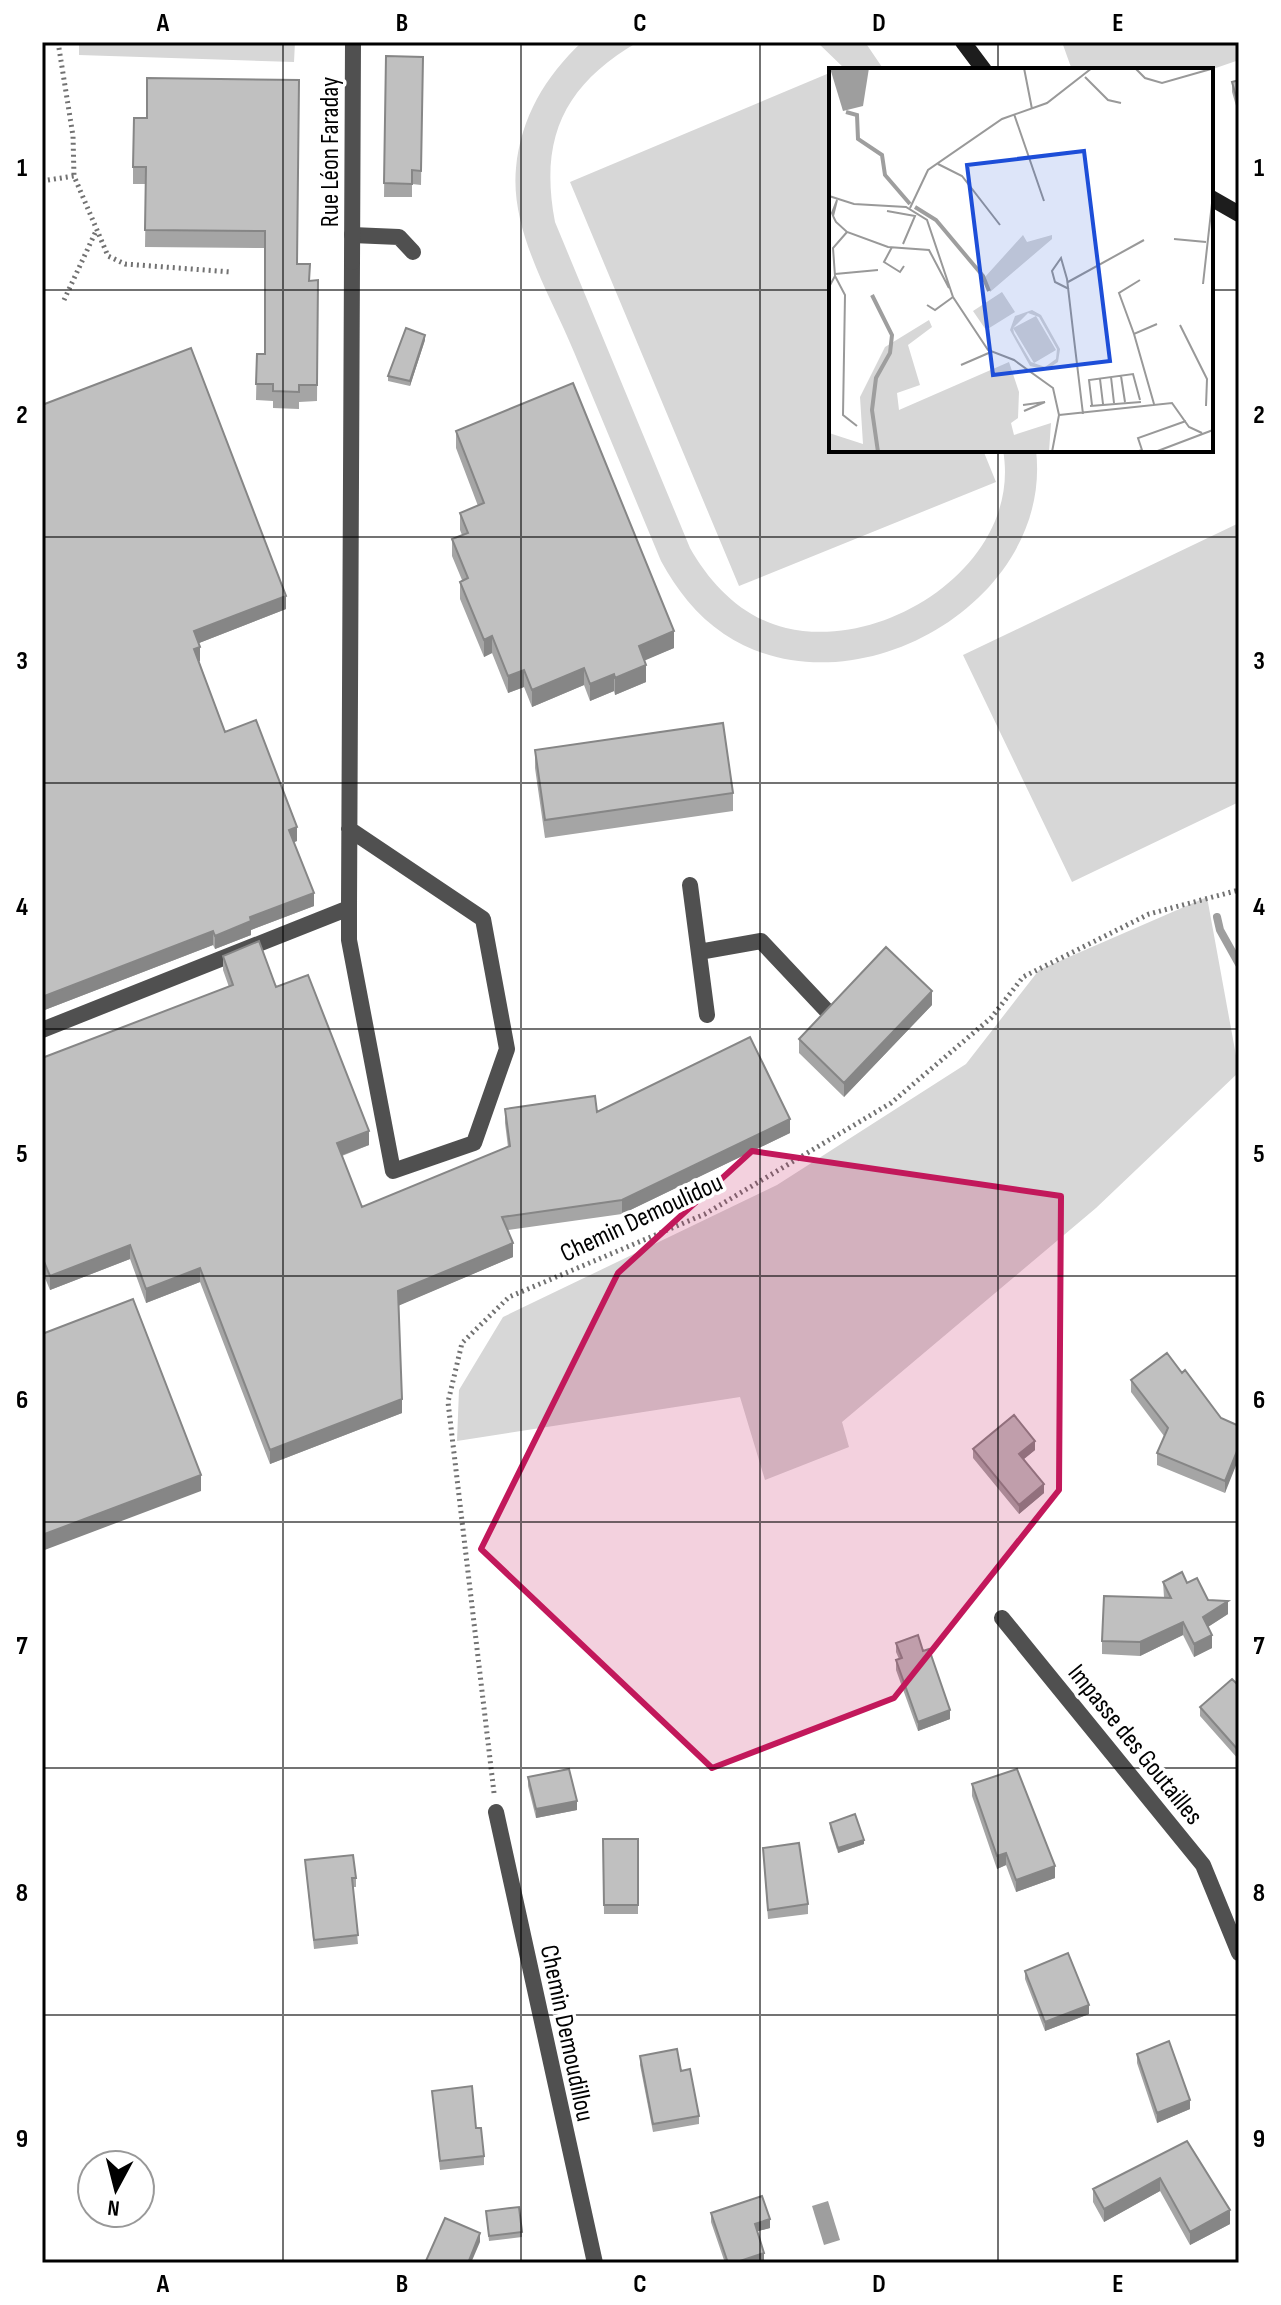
<svg xmlns="http://www.w3.org/2000/svg" width="1281" height="2305" viewBox="0 0 1281 2305" font-family="'Sofia Sans Condensed',sans-serif">
  <style>
    .green { fill: #d7d7d7 }
    .water { fill: #9e9e9e }
    .lines { fill: none; stroke-linecap: round; stroke-linejoin: round }
    .stream { stroke: #9e9e9e; stroke-width: 8 }
    .path { stroke: #727272; stroke-width: 5; stroke-dasharray: 2 4; stroke-linecap: butt }
    .lane { stroke: #505050; stroke-width: 16 }
    .street { stroke: #505050; stroke-width: 16 }
    .secondary { stroke: #1d1d1d; stroke-width: 16 }
    .wall { fill: #a5a5a5 }
    .shaded-wall { fill: #868686 }
    .building { fill: #c0c0c0; stroke: #868686; stroke-width: 2 }
    .marked { fill: #c2185b; fill-opacity: 0.2; stroke: #c2185b; stroke-width: 6; stroke-linejoin: round }
    .grid { fill: none; stroke: #000; stroke-width: 2; stroke-opacity: 0.55 }
    .labels { text-anchor: middle; stroke-width: 7; stroke-linejoin: round; paint-order: stroke }
    .street-label { font-size: 26px; fill: #000; stroke: #fff }
    .inset-river { fill: none; stroke: #9e9e9e; stroke-width: 4 }
    .inset-road { fill: none; stroke: #999; stroke-width: 2 }
    .view { fill: #1d4ed8; fill-opacity: 0.15; stroke: #1d4ed8; stroke-width: 4 }
    .inset-edge { fill: none; stroke: #000; stroke-width: 4 }
    .neatline { fill: none; stroke: #000; stroke-width: 3 }
    .grid-label { font-size: 26px; text-anchor: middle; font-weight: bold; fill: #000 }
  </style>
  <rect width="100%" height="100%" fill="#fff"/>
  <path class="green" d="M 79,42 L 295,42 L 294,62 L 79,55 Z
    M 582,42 L 638,42 C 564,85 539,138 555,222 L 690,548 C 711,585 743,618 786,628 C 888,652 1023,561 1003,450 L 1036,450 C 1054,603 850,718 724,634 C 696,615 677,590 661,561 C 632,491 603,422 574,352 C 551,296 510,231 516,168 C 521,117 545,77 582,42 Z
    M 817,42 L 865,42 L 884,70 L 846,70 Z
    M 1062,42 L 1239,42 L 1239,60 L 1210,70 L 1072,70 Z
    M 827,74 L 831,83 L 831,450 L 983,450 L 996,482 L 739,586 L 570,182 Z
    M 1239,523 L 1239,802 L 1072,882 L 963,655 Z
    M 1207,897 L 1239,1072 L 1096,1208 L 842,1422 L 849,1447 L 765,1480 L 740,1397 L 457,1441 L 459,1390 L 503,1317 L 777,1185 L 966,1064 L 1039,970 Z"/>
  <path class="water" d="M 828,2201 L 840,2240 L 824,2245 L 812,2206 Z"/>
  <g class="lines">
    <path class="stream" d="M 1217,917 L 1220,930 L 1239,964"/>
    <path class="path" d="M 58,42 L 73,136 L 74,176
      M 42,181 L 74,176 L 108,256 L 125,264 L 231,272
      M 64,300 L 96,231
      M 494,1793 L 448,1402 L 462,1343 L 509,1297 L 705,1214 L 891,1103 L 991,1018 L 1023,977 L 1149,914 L 1239,890"/>
    <path class="lane" d="M 352,235 L 399,237 L 413,252
      M 349,829 L 483,919 L 507,1049 L 474,1143 L 393,1171 L 349,940 L 349,908 L 352,262
      M 690,885 L 707,1015
      M 699,952 L 761,941 L 826,1010
      M 42,1030 L 349,908"/>
    <path class="street" d="M 352,262 L 353,42
      M 1002,1618 L 1203,1865 L 1239,1953
      M 496,1812 L 595,2263"/>
    <path class="secondary" d="M 963,42 L 984,70
      M 1211,198 L 1239,214"/>
  </g>
  <path class="wall" d="M 386,56 L 423,57 L 421,185 L 412,184 L 412,197 L 384,197 Z
    M 147,78 L 310,280 L 318,280 L 317,401 L 299,402 L 299,409 L 273,408 L 273,401 L 256,400 L 257,354 L 265,354 L 265,248 L 145,247 L 146,184 L 133,184 L 133,167 L 147,118 Z
    M 1239,80 L 1239,116 L 1232,92 L 1232,82 Z
    M 425,340 L 410,386 L 388,381 L 388,376 Z
    M 42,405 L 286,609 L 199,643 L 200,661 L 199,661 L 225,732 L 297,841 L 294,842 L 314,906 L 251,930 L 251,935 L 215,949 L 213,945 L 42,1011 Z
    M 456,431 L 674,648 L 644,660 L 646,682 L 615,695 L 614,691 L 590,701 L 584,685 L 532,707 L 524,687 L 508,693 L 492,653 L 484,657 L 460,599 L 460,582 L 462,580 L 452,556 L 452,539 L 462,535 L 460,530 L 460,513 L 478,506 L 456,448 Z
    M 535,750 L 733,793 L 733,811 L 545,838 L 535,768 Z
    M 223,956 L 276,987 L 369,1145 L 342,1156 L 362,1207 L 508,1147 L 505,1123 L 505,1109 L 597,1112 L 790,1133 L 622,1214 L 508,1230 L 513,1257 L 399,1305 L 402,1413 L 270,1464 L 200,1282 L 146,1303 L 130,1259 L 50,1290 L 42,1271 L 42,1058 L 229,987 L 223,970 Z
    M 932,1005 L 844,1097 L 799,1053 L 799,1039 Z
    M 1182,1373 L 1221,1418 L 1239,1426 L 1225,1493 L 1157,1465 L 1157,1453 L 1164,1436 L 1131,1392 L 1131,1380 Z
    M 973,1449 L 1035,1450 L 1024,1459 L 1044,1493 L 1019,1514 L 973,1458 Z
    M 1163,1582 L 1187,1583 L 1228,1614 L 1208,1627 L 1212,1648 L 1194,1657 L 1183,1635 L 1140,1656 L 1102,1654 L 1102,1641 L 1164,1597 Z
    M 896,1643 L 950,1719 L 918,1731 L 896,1670 L 896,1660 L 899,1659 L 896,1652 Z
    M 1239,1686 L 1239,1760 L 1200,1716 L 1200,1707 Z
    M 528,1777 L 577,1810 L 536,1818 L 528,1786 Z
    M 972,1784 L 1055,1878 L 1016,1892 L 1006,1865 L 997,1869 L 972,1796 Z
    M 830,1823 L 864,1844 L 838,1853 L 830,1828 Z
    M 603,1839 L 638,1839 L 638,1914 L 604,1914 Z
    M 763,1848 L 808,1904 L 808,1914 L 768,1919 Z
    M 305,1860 L 356,1878 L 356,1887 L 353,1887 L 358,1944 L 314,1949 Z
    M 1025,1971 L 1089,2014 L 1045,2031 L 1025,1979 Z
    M 1137,2054 L 1190,2109 L 1157,2123 L 1137,2063 Z
    M 640,2056 L 681,2071 L 699,2116 L 699,2124 L 653,2132 L 640,2065 Z
    M 432,2091 L 476,2128 L 484,2156 L 484,2165 L 440,2170 Z
    M 1187,2141 L 1230,2224 L 1190,2245 L 1160,2191 L 1104,2222 L 1093,2202 L 1093,2189 Z
    M 486,2211 L 522,2232 L 522,2237 L 489,2241 Z
    M 711,2213 L 770,2228 L 757,2231 L 764,2262 L 725,2263 L 711,2222 Z"/>
  <path class="shaded-wall" d="M 425,335 L 425,340 L 410,386 L 410,381 Z
    M 286,596 L 286,609 L 194,645 L 194,631 Z
    M 674,631 L 674,648 L 639,663 L 639,646 Z
    M 492,636 L 492,653 L 484,657 L 484,640 Z
    M 200,647 L 200,661 L 194,663 L 194,649 Z
    M 646,665 L 646,682 L 615,695 L 615,678 Z
    M 584,668 L 584,685 L 532,707 L 532,690 Z
    M 524,670 L 524,687 L 508,693 L 508,676 Z
    M 614,674 L 614,691 L 590,701 L 590,684 Z
    M 297,827 L 297,841 L 289,844 L 289,830 Z
    M 314,893 L 314,906 L 251,930 L 251,935 L 215,949 L 215,936 L 250,917 Z
    M 213,931 L 213,945 L 42,1011 L 42,997 Z
    M 932,991 L 932,1005 L 844,1097 L 844,1083 Z
    M 790,1119 L 790,1133 L 622,1214 L 622,1200 Z
    M 369,1131 L 369,1145 L 337,1157 L 337,1143 Z
    M 513,1243 L 513,1257 L 398,1306 L 398,1291 Z
    M 130,1245 L 130,1259 L 50,1290 L 50,1276 Z
    M 200,1268 L 200,1282 L 146,1303 L 146,1289 Z
    M 402,1399 L 402,1413 L 270,1464 L 270,1450 Z
    M 1035,1441 L 1035,1450 L 1019,1463 L 1019,1454 Z
    M 1239,1446 L 1239,1458 L 1225,1493 L 1225,1481 Z
    M 201,1475 L 201,1491 L 42,1551 L 42,1535 Z
    M 1044,1484 L 1044,1493 L 1019,1514 L 1019,1505 Z
    M 1228,1601 L 1228,1614 L 1203,1630 L 1203,1617 Z
    M 1183,1622 L 1183,1635 L 1140,1656 L 1140,1642 Z
    M 1212,1635 L 1212,1648 L 1194,1657 L 1194,1644 Z
    M 950,1710 L 950,1719 L 918,1731 L 918,1722 Z
    M 577,1801 L 577,1810 L 536,1818 L 536,1809 Z
    M 864,1840 L 864,1844 L 838,1853 L 838,1848 Z
    M 1006,1853 L 1006,1865 L 997,1869 L 997,1856 Z
    M 1055,1866 L 1055,1878 L 1016,1892 L 1016,1880 Z
    M 1089,2005 L 1089,2014 L 1045,2031 L 1045,2022 Z
    M 1190,2100 L 1190,2109 L 1157,2123 L 1157,2113 Z
    M 1160,2178 L 1160,2191 L 1104,2222 L 1104,2209 Z
    M 1230,2210 L 1230,2224 L 1190,2245 L 1190,2232 Z
    M 770,2219 L 770,2228 L 755,2232 L 755,2224 Z
    M 480,2233 L 480,2242 L 471,2263 L 468,2263 Z
    M 764,2253 L 764,2262 L 761,2263 L 734,2263 Z"/>
  <path class="building" d="M 386,56 L 423,57 L 421,171 L 412,170 L 412,184 L 384,183 Z
    M 147,78 L 299,80 L 297,264 L 310,264 L 309,281 L 318,280 L 317,385 L 299,385 L 299,392 L 273,391 L 273,384 L 256,384 L 257,354 L 265,354 L 265,231 L 145,230 L 146,167 L 133,167 L 134,118 L 147,118 Z
    M 1239,80 L 1239,107 L 1232,82 Z
    M 406,328 L 425,335 L 410,381 L 388,376 Z
    M 191,348 L 286,596 L 194,631 L 200,647 L 194,649 L 225,732 L 256,720 L 297,827 L 289,830 L 314,893 L 250,917 L 251,921 L 215,936 L 213,931 L 42,997 L 42,405 Z
    M 573,383 L 674,631 L 639,646 L 646,665 L 615,678 L 614,674 L 590,684 L 584,668 L 532,690 L 524,670 L 508,676 L 492,636 L 484,640 L 460,582 L 468,578 L 452,539 L 468,533 L 460,513 L 484,503 L 456,431 Z
    M 723,723 L 733,793 L 545,820 L 535,750 Z
    M 259,941 L 276,987 L 308,975 L 369,1131 L 337,1143 L 362,1207 L 510,1146 L 505,1109 L 595,1096 L 597,1112 L 750,1037 L 790,1119 L 622,1200 L 502,1217 L 513,1243 L 398,1291 L 402,1399 L 270,1450 L 200,1268 L 146,1289 L 130,1245 L 50,1276 L 42,1257 L 42,1058 L 233,985 L 223,956 Z
    M 886,947 L 932,991 L 844,1083 L 799,1039 Z
    M 133,1299 L 201,1475 L 42,1535 L 42,1334 Z
    M 1167,1353 L 1182,1373 L 1185,1370 L 1221,1418 L 1239,1426 L 1239,1446 L 1225,1481 L 1157,1453 L 1168,1428 L 1131,1380 Z
    M 1014,1415 L 1035,1441 L 1019,1454 L 1044,1484 L 1019,1505 L 973,1449 Z
    M 1182,1572 L 1187,1583 L 1197,1578 L 1208,1600 L 1228,1601 L 1203,1617 L 1212,1635 L 1194,1644 L 1183,1622 L 1140,1642 L 1102,1641 L 1104,1596 L 1171,1598 L 1163,1582 Z
    M 918,1635 L 923,1651 L 929,1649 L 950,1710 L 918,1722 L 896,1660 L 902,1658 L 896,1643 Z
    M 1232,1679 L 1239,1686 L 1239,1751 L 1200,1707 Z
    M 569,1769 L 577,1801 L 536,1809 L 528,1777 Z
    M 1017,1769 L 1055,1866 L 1016,1880 L 1006,1853 L 997,1856 L 972,1784 Z
    M 855,1814 L 864,1840 L 838,1848 L 830,1823 Z
    M 603,1839 L 638,1839 L 638,1905 L 604,1905 Z
    M 799,1843 L 808,1904 L 768,1910 L 763,1848 Z
    M 353,1855 L 356,1878 L 352,1878 L 358,1935 L 314,1940 L 305,1860 Z
    M 1068,1953 L 1089,2005 L 1045,2022 L 1025,1971 Z
    M 1169,2041 L 1190,2100 L 1157,2113 L 1137,2054 Z
    M 677,2049 L 681,2071 L 690,2069 L 699,2116 L 653,2124 L 640,2056 Z
    M 472,2086 L 476,2128 L 481,2128 L 484,2156 L 440,2161 L 432,2091 Z
    M 1187,2141 L 1230,2210 L 1190,2232 L 1160,2178 L 1104,2209 L 1093,2189 Z
    M 762,2196 L 770,2219 L 755,2224 L 764,2253 L 734,2263 L 728,2263 L 711,2213 Z
    M 519,2207 L 522,2232 L 489,2236 L 486,2211 Z
    M 445,2218 L 480,2233 L 468,2263 L 425,2263 Z"/>
  <path class="marked" d="M 752,1151 L 1061,1196 L 1059,1490 L 894,1698 L 712,1768 L 481,1549 L 618,1273 Z"/>
  <path class="grid" d="M 283,42 L 283,2263M 521,42 L 521,2263M 760,42 L 760,2263M 998,42 L 998,70M 42,290 L 831,290M 1211,290 L 1239,290M 998,450 L 998,2263M 42,537 L 1239,537M 42,783 L 1239,783M 42,1029 L 1239,1029M 42,1276 L 1239,1276M 42,1522 L 1239,1522M 42,1768 L 1239,1768M 42,2015 L 1239,2015"/>
  <g class="labels">
    <g class="street-label">
      <text transform="translate(329 152) rotate(-90)" y="9">Rue Léon Faraday</text>
      <text transform="translate(641 1217) rotate(-25)" y="9">Chemin Demoulidou</text>
      <text transform="translate(1136 1744) rotate(51)" y="9">Impasse des Goutailles</text>
      <text transform="translate(568 2033) rotate(78)" y="9">Chemin Demoudillou</text>
    </g>
  </g>
  <g transform="translate(829 68)">
    <rect width="384" height="384" fill="#fff"/>
    <path d="M 194,167 L 198,174 L 223,167 L 223,171 L 161,224 L 156,209 ZM 173,224 L 186,244 L 157,262 L 144,243 ZM 203,242 L 212,247 L 231,281 L 229,294 L 217,302 L 201,298 L 181,262 L 186,248 ZM 199,245 L 210,249 L 228,281 L 227,291 L 216,299 L 202,294 L 185,265 L 184,260 L 205,295 L 227,282 L 207,248 L 184,260 ZM 100,252 L 103,259 L 79,277 L 91,317 L 68,325 L 70,342 L 180,294 L 190,324 L 189,350 L 182,355 L 185,367 L 222,355 L 220,384 L 0,384 L 0,365 L 34,376 L 31,329 L 56,279 Z" fill="#d7d7d7" fill-rule="evenodd"/>
    <path d="M 1,0 L 40,0 L 34,38 L 14,43 Z" fill="#9e9e9e"/>
    <path class="inset-river" d="M 17,44 L 28,47 L 29,71 L 53,87 L 56,107 L 81,136M 86,139 L 107,152 L 154,208 L 160,223M 43,227 L 63,267 L 61,285 L 47,310 L 43,342 L 49,384"/>
    <path class="inset-road" d="M 195,0 L 203,41M 306,0 L 316,10 L 333,15 L 382,1M 256,9 L 279,32 L 292,35M 185,46 L 215,133M 109,96 L 133,108 L 171,157M 0,128 L 25,136 L 77,139 L 98,152 L 124,229 L 159,282 L 185,292 L 224,320 L 230,347M 81,140 L 99,102 L 173,51 L 218,35 L 263,0M 58,143 L 86,148 L 74,176M 4,148 L 8,132 L 3,145 L 5,150 L 7,154 L 18,164 L 59,179 L 100,182 L 120,220M 345,171 L 377,174M 63,179 L 55,194 L 71,204 L 75,198M 6,206 L 49,202M 6,208 L 16,227 L 14,347 L 28,358M 311,212 L 290,225 L 305,266 L 328,256M 239,214 L 315,172M 374,216 L 384,126M 0,219 L 6,208 L 4,180 L 18,164M 240,221 L 226,214 L 223,203 L 232,190 L 238,211 L 245,271 L 254,346M 98,237 L 106,242 L 124,229M 351,257 L 378,311 L 377,338M 305,266 L 325,336M 132,297 L 162,284M 292,308 L 296,334M 282,309 L 285,335M 271,311 L 274,336M 194,337 L 216,334 L 195,343M 263,337 L 260,312 L 304,306 L 311,332M 261,338 L 312,334M 230,347 L 343,335 L 360,359 L 373,365M 223,384 L 230,347M 307,384 L 313,382 L 309,370 L 357,353M 326,384 L 384,362"/>
    <path class="view" d="M 255,83 L 281,293 L 164,307 L 138,97 Z"/>
    <rect width="384" height="384" class="inset-edge"/>
  </g>
  <rect width="1281" height="2305" fill="none" stroke="#ffffff" stroke-width="88"/>
  <g transform="translate(116 2189) rotate(187)"><circle r="38" fill="#ffffff" stroke="#999999" stroke-width="2"/>
  <path d="M0-6L14 30L0 20L-14 30Z" fill="#000000"/>
  <text y="-12" font-size="22" font-weight="bold" text-anchor="middle" fill="#000000">N</text>
  </g>
  <rect x="44" y="44" width="1193" height="2217" class="neatline"/>
  <g class="grid-label">
    <text x="163" y="31">A</text>
    <text x="402" y="31">B</text>
    <text x="640" y="31">C</text>
    <text x="879" y="31">D</text>
    <text x="1118" y="31">E</text>
    <text x="22" y="176">1</text>
    <text x="1259" y="176">1</text>
    <text x="22" y="423">2</text>
    <text x="1259" y="423">2</text>
    <text x="22" y="669">3</text>
    <text x="1259" y="669">3</text>
    <text x="22" y="915">4</text>
    <text x="1259" y="915">4</text>
    <text x="22" y="1162">5</text>
    <text x="1259" y="1162">5</text>
    <text x="22" y="1408">6</text>
    <text x="1259" y="1408">6</text>
    <text x="22" y="1654">7</text>
    <text x="1259" y="1654">7</text>
    <text x="22" y="1901">8</text>
    <text x="1259" y="1901">8</text>
    <text x="22" y="2147">9</text>
    <text x="1259" y="2147">9</text>
    <text x="163" y="2292">A</text>
    <text x="402" y="2292">B</text>
    <text x="640" y="2292">C</text>
    <text x="879" y="2292">D</text>
    <text x="1118" y="2292">E</text>
  </g>
</svg>
